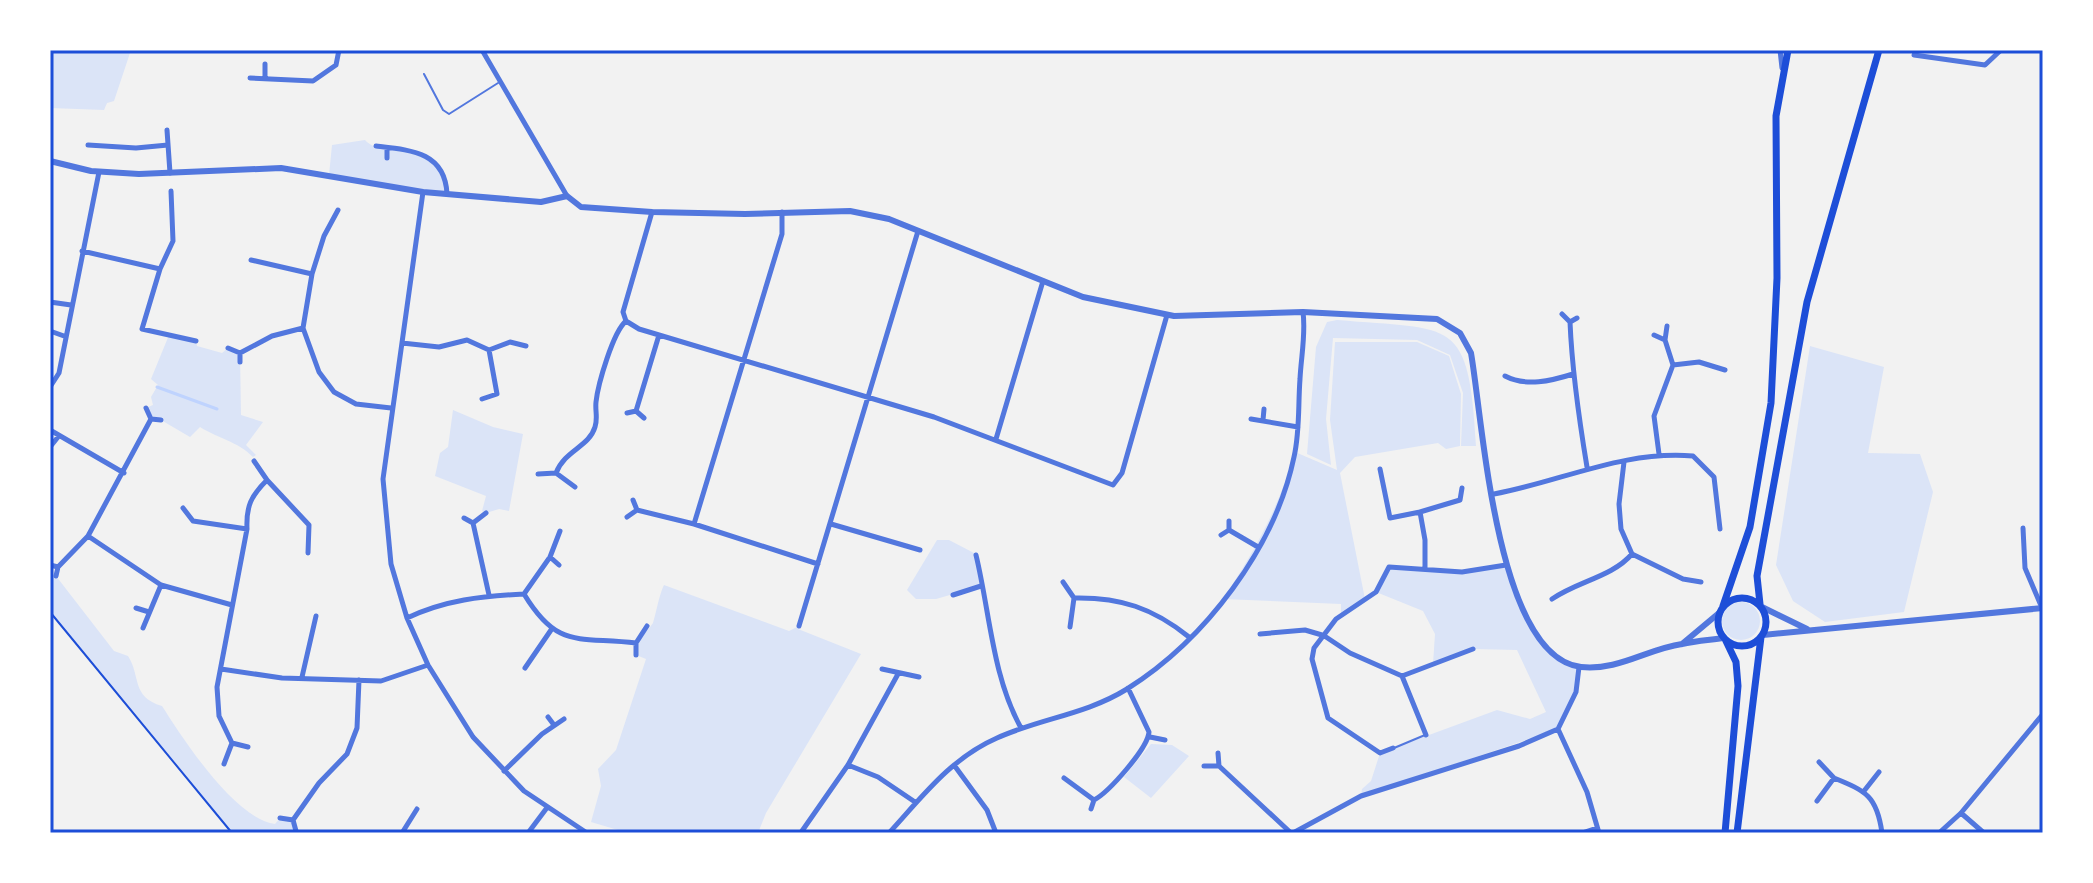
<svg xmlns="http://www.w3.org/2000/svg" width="2093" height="883" viewBox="0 0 2093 883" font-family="'Public Sans',sans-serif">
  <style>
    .green { fill: #dbe4f7 }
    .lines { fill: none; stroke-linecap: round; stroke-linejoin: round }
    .stream { stroke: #bfd3fe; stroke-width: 3 }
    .path { stroke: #1d4ed8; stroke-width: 2 }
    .service { stroke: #5277de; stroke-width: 2 }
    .minor { stroke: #5277de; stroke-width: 5 }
    .tertiary { stroke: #5277de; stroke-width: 6 }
    .secondary { stroke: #1d4ed8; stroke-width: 7 }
    .neatline { fill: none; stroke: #1d4ed8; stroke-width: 3 }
  </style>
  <rect width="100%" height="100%" fill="#f2f2f2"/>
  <path class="green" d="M 50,50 L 131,50 L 114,101 L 107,103 L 104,110 L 50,108 Z
    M 365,140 C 384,162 446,134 447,194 L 329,175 L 332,145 Z
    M 1337,320 C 1454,330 1469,316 1476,446 L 1461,446 L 1463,393 L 1450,355 L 1417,340 L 1333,338 L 1326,419 L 1331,465 L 1307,454 L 1316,347 L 1327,322 Z
    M 169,335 L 196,341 L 197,346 L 222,353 L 228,348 L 240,353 L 241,415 L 263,422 L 246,445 L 256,455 L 253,457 C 237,441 219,439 200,427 L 190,437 L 161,420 L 151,419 L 146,408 L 153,405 L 151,397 L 158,385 L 151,379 Z
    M 1335,342 L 1417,342 L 1449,356 L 1461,394 L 1460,446 L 1446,449 L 1438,443 L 1355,457 L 1340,473 L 1365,599 L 1341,615 L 1341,604 L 1223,599 C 1256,549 1278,509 1295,452 L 1337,470 L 1330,420 Z
    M 1810,346 L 1884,367 L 1868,453 L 1920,454 L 1933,492 L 1904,612 L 1825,622 L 1793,601 L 1776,565 Z
    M 453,410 L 493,427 L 523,434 L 509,511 L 499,509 L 486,513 L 482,511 L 486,496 L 435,476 L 440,453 L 448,447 Z
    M 937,540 L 949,540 L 974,553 L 981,586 L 936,599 L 916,599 L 907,590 Z
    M 1506,565 C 1520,613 1531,644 1579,667 L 1576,692 L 1558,729 L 1361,796 L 1362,789 L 1371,781 L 1380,753 L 1497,710 L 1530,719 L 1546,712 L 1517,650 L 1473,649 L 1433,664 L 1435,634 L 1423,611 L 1376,592 L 1389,567 L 1462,572 Z
    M 56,576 L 114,651 L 128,656 C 141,676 131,697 162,706 C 183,739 235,819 275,824 L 280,818 L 293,820 L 296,833 L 232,833 L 50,612 L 50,578 Z
    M 664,585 L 789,631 L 799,626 L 798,629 L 861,654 L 766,813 L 758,833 L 628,833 L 591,822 L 601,786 L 598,769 L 616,750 L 646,659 L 636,655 C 636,640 646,633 653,623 C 655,618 659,595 664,585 Z
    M1722 621a19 19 0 1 1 38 0a19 19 0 1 1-38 0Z
    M 1151,744 L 1172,745 L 1189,756 L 1151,798 L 1124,777 Z"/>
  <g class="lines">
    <path class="stream" d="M 157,387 L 217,409"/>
    <path class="path" d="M 50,612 L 232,833"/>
    <path class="service" d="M 424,74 L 443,110 L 449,114 L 498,83
      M 1394,748 L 1425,735"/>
    <path class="minor" d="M 482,50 L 567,196
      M 1780,50 L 1782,68
      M 1914,55 L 1985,65 L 2001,50
      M 265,64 L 265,77
      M 250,78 L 313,81 L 336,65 L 339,50
      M 167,130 L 170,173
      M 88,145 L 136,148 L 168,145
      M 376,146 C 411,150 445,152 447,194
      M 387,158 L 387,148
      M 423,192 L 383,479 L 391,564 L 407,618 L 428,665 L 473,737 L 524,791 L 587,833
      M 338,210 L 324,236 L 312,274 L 303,328 L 319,372 L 334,392 L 356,404 L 391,408
      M 82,251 L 160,269 L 173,241 L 171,191
      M 251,260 L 312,274
      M 160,269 L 142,329 L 196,341
      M 50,302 L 71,305
      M 1562,314 L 1570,322 C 1572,370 1579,419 1587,467
      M 626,321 L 639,329 L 934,417 L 1113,485 L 1122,473 L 1167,315
      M 626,321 L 623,312 L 652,212
      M 1570,322 L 1577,318
      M 50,331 L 64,336
      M 1654,335 L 1665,340
      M 402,343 L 439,347 L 467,340 L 489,350 L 510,342 L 526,346
      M 228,348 L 240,353
      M 240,362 L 240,353 L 272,336 L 303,328
      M 1673,365 L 1699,362 L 1725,370
      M 1505,376 C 1526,387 1551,381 1573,374
      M 50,387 L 59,373 L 99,172
      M 482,399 L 497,394 L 489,350
      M 146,408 L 151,419
      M 636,411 L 659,335
      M 636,411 L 644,418
      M 627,413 L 636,411
      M 151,419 L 161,420
      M 1251,419 L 1298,427
      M 1263,420 L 1264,409
      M 50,430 L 124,473
      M 996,439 L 1043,281
      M 50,447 L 58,437
      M 1659,454 L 1654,416 L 1673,365 L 1665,340 L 1667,326
      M 254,461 L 267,480
      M 1624,462 L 1619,504 L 1621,529 L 1632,554 L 1683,579 L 1701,582
      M 1380,469 L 1390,518 L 1420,512
      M 556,473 C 565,450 589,447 595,427 C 598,418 595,411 596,402 C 598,384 613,332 626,321
      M 556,473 L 575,487
      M 538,474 L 556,473
      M 1494,494 C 1560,482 1623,450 1693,456 L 1714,477 L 1720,529
      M 633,500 L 637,510
      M 183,508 L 193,521 L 247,529
      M 637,510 L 694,524 L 818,564
      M 486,513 L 473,523 L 489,595
      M 627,517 L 637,510
      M 464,518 L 473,523
      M 1229,521 L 1229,530 L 1258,547
      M 694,524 L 782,234 L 782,212
      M 831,524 L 920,550
      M 2023,528 L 2025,568 L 2042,608
      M 1221,535 L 1229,530
      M 88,536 L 161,585 L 232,605
      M 976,555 C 990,613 992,675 1021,728
      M 550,557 L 559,565
      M 50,565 L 58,567
      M 1425,569 L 1425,540 L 1420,512 L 1460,500 L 1462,488
      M 56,576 L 58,567 L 88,536 L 151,419
      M 1063,582 L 1074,598 C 1120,597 1153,608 1189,637
      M 524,594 L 550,557 L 560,531
      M 953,595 L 981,586
      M 1552,599 C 1578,581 1612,577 1632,554
      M 136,608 L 149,612
      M 407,618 C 445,600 482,596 524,594 C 558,650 578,636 636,643 L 647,626
      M 799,626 L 918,231
      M 1070,627 L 1074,598
      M 143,628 L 161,585
      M 1260,634 L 1305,630 L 1322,635
      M 1323,635 L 1350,653 L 1402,676 L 1426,735
      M 636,655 L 636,643
      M 525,668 L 551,630
      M 221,669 L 282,678 L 381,681 L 428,665
      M 882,669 L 919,677
      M 1402,676 L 1473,649
      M 302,677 L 316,616
      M 548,717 L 554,725
      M 1558,729 L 1587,792 L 1599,833
      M 1150,737 L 1165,740
      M 232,743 L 248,747
      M 1393,748 L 1380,753 L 1328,718 L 1312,659 L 1314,648 L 1336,619 L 1376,592 L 1389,567 L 1462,572 L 1506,565
      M 1218,753 L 1219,766
      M 1819,762 L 1834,778
      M 224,764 L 232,743 L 219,716 L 217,687 L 247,529 C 246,506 251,496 267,480 L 309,525 L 308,553
      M 848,765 L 878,777 L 915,802
      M 954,765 L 987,810 L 996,833
      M 1204,766 L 1219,766
      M 1219,766 L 1291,833
      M 504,771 L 542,734 L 564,719
      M 1064,778 L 1094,800 C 1109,792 1148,748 1149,732 L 1128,688
      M 1864,791 L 1879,772
      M 1817,801 L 1834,778 C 1866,791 1877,796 1882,833
      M 1091,809 L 1094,800
      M 1961,813 L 1984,833
      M 280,818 L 293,820
      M 293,820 L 319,783 L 347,754 L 357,728 L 359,680
      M 293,820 L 296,831
      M 802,831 L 848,765 L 898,674
      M 402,833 L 417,809
      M 528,833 L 546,809
      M 889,833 C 922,797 951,758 997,738 C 1041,718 1085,715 1127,689 C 1205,640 1275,548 1294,457 C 1300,431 1298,405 1300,379 C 1301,357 1306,334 1303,312
      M 1293,833 L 1361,796 L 1519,746 L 1558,729 L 1576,692 L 1579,667
      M 1582,833 L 1597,828
      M 1939,833 L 1961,813 L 2043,714"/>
    <path class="tertiary" d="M 50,161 L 91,171 L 139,174 L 281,168 L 423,192 L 541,202 L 567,196 L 581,207 L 652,212 L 745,214 L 850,211 L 889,219 L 1083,297 L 1174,316 L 1303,312 L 1437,319 L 1460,333 L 1471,353 C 1483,421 1496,657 1581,667 C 1618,671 1647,649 1682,644 C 1695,641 1710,640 1724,638
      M 1762,607 L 1807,629
      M 1763,635 L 2043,608
      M 1682,644 L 1719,613"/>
    <path class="secondary" d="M1718 622a24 24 0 1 1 48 0a24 24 0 1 1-48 0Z
      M 1760,604 L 1757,576 L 1807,302 L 1879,50
      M 1723,606 L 1750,527 L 1771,403 L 1777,278 L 1776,116 L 1788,50
      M 1725,833 L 1738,686 L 1736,662 L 1726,641
      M 1737,833 L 1761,637"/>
  </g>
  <rect width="2093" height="883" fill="none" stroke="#ffffff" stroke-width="104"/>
  <rect x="52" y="52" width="1989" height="779" class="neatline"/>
</svg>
